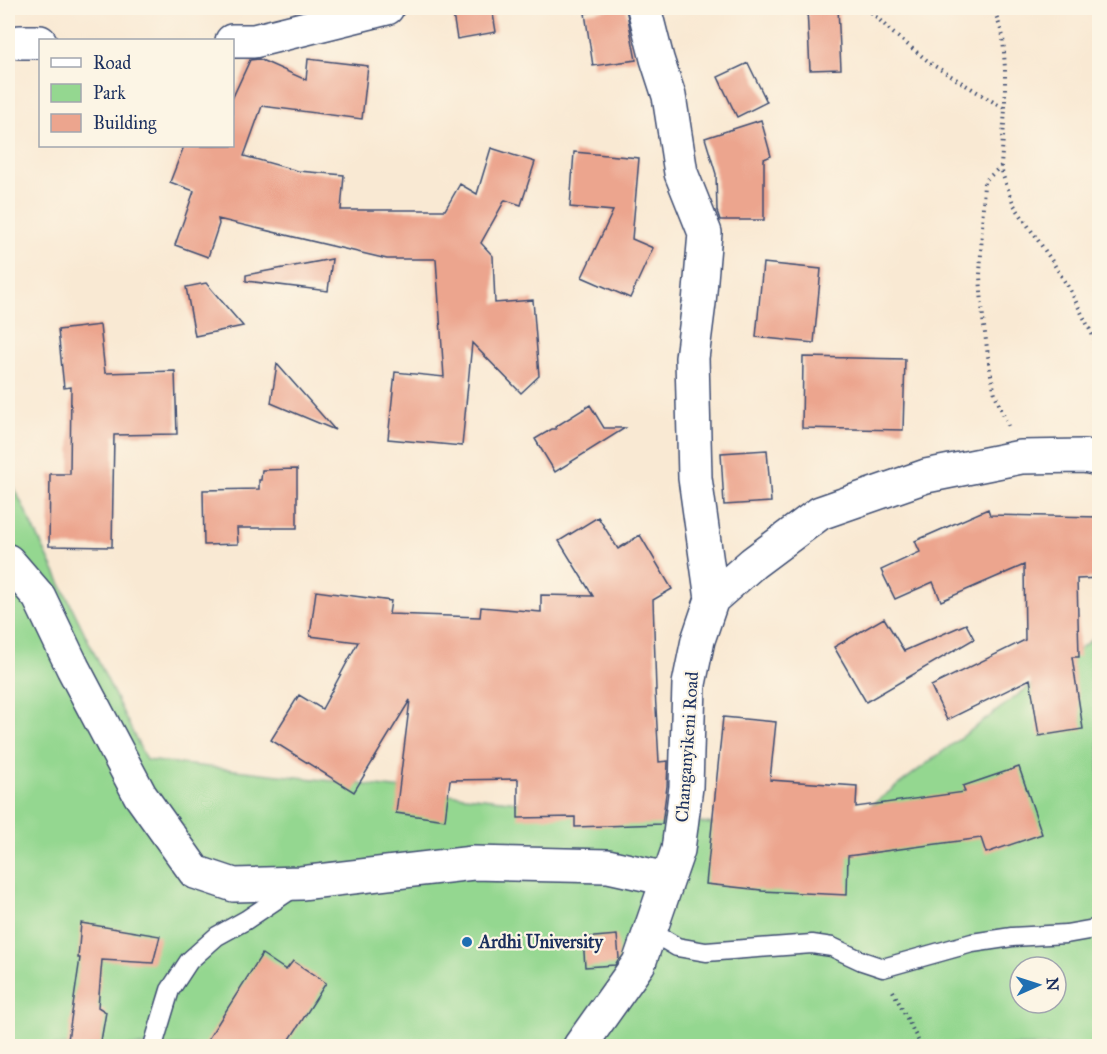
<svg xmlns="http://www.w3.org/2000/svg" width="1107" height="1054" viewBox="0 0 1107 1054" font-family="'IM FELL Great Primer',serif">
  <style>
    .green { fill: #94d790; stroke: #588377; stroke-width: 1.5; fill-rule: evenodd }
    .building { fill: #eca58e }
    .lines { fill: none; stroke-linecap: round; stroke-linejoin: round }
    .lane-casing { stroke: #3c4b70; stroke-width: 21 }
    .street-casing { stroke: #3c4b70; stroke-width: 36 }
    .path { stroke: #3c4b70; stroke-width: 4; stroke-dasharray: 1.5 4.5; stroke-linecap: butt }
    .lane { stroke: #fff; stroke-width: 18 }
    .street { stroke: #fff; stroke-width: 33 }
    .poi-dot { fill: #1f6fb2; stroke: #fcf5e5; stroke-width: 2 }
    .labels { text-anchor: middle; stroke-width: 4.5; stroke-linejoin: round; paint-order: stroke }
    .street-label { font-size: 18px; fill: #1b2f5e; stroke: #fcf5e5 }
    .poi-label { font-size: 18px; font-weight: bold; fill: #1b2f5e; stroke: #fcf5e5; text-anchor: start }
  </style>
  <rect width="100%" height="100%" fill="#fcf5e5"/>
  <filter id="ink" filterUnits="userSpaceOnUse"><feTurbulence type="fractalNoise" baseFrequency=".0167" numOctaves="2"/><feDisplacementMap in="SourceGraphic" scale="12" xChannelSelector="R" yChannelSelector="G"/><feConvolveMatrix kernelMatrix="1 2 1 2 8 2 1 2 1" color-interpolation-filters="sRGB"/></filter>
  <filter id="wash" filterUnits="userSpaceOnUse"><feTurbulence type="fractalNoise" baseFrequency=".008" numOctaves="4" result="noise"/><feDisplacementMap in="SourceGraphic" scale="24" xChannelSelector="R" yChannelSelector="G"/><feGaussianBlur stdDeviation="1.35" result="paint"/><feColorMatrix in="noise" values="0 0 0 0 0 0 0 0 0 0 0 0 0 0 0 0 0 1.4 0 .05"/><feComposite in="paint" operator="in"/></filter>
  <g filter="url(#wash)">
    <rect width="100%" height="100%" fill="#f9e9d3"/>
    <path class="green" d="M 8,475 L 146,760 L 829,837 L 1099,634 L 1099,1046 L 8,1046 ZM 1020,967 L 1056,967 L 1056,1003 L 1020,1003 Z"/>
    <g id="blocks">
      <path class="building" d="M 452,8 L 492,8 L 496,32 L 457,39 Z
        M 618,8 L 626,8 L 636,60 L 593,66 L 585,13 Z
        M 807,8 L 838,8 L 841,69 L 810,70 Z
        M 259,59 L 306,80 L 308,59 L 368,66 L 362,119 L 262,106 L 244,156 L 298,171 L 344,175 L 341,210 L 445,210 L 460,184 L 477,194 L 491,148 L 535,162 L 521,205 L 505,200 L 481,243 L 493,256 L 495,303 L 533,300 L 539,376 L 521,393 L 472,343 L 462,446 L 388,439 L 395,372 L 444,377 L 436,259 L 387,259 L 218,219 L 219,224 L 208,257 L 175,245 L 194,191 L 170,182 L 184,146 L 232,146 L 232,99 L 250,60 Z
        M 748,63 L 767,102 L 737,117 L 718,77 Z
        M 761,120 L 771,156 L 764,159 L 764,220 L 720,220 L 717,211 L 716,174 L 705,138 Z
        M 574,152 L 639,158 L 632,239 L 653,248 L 630,298 L 582,277 L 613,211 L 570,207 Z
        M 332,259 L 328,291 L 246,281 L 246,275 Z
        M 763,263 L 821,269 L 814,343 L 756,337 Z
        M 206,283 L 243,326 L 195,336 L 186,287 Z
        M 100,325 L 105,373 L 175,371 L 177,434 L 114,435 L 112,547 L 49,546 L 50,474 L 70,474 L 71,387 L 64,388 L 58,330 Z
        M 803,357 L 905,359 L 903,430 L 802,428 Z
        M 277,364 L 335,430 L 271,403 Z
        M 590,405 L 604,428 L 625,428 L 555,472 L 535,439 L 552,429 L 556,429 L 555,427 Z
        M 767,450 L 771,502 L 724,505 L 721,453 Z
        M 297,469 L 297,528 L 237,528 L 238,544 L 204,545 L 203,490 L 259,489 L 259,480 L 261,480 L 262,470 Z
        M 988,509 L 990,515 L 1100,517 L 1100,578 L 1077,579 L 1079,657 L 1072,657 L 1083,729 L 1039,736 L 1030,679 L 947,720 L 931,686 L 1025,640 L 1024,565 L 941,601 L 933,582 L 895,599 L 881,570 L 920,552 L 915,541 Z
        M 598,517 L 618,549 L 640,535 L 672,589 L 653,600 L 656,690 L 655,690 L 659,762 L 668,761 L 667,786 L 662,824 L 575,827 L 575,817 L 518,818 L 518,779 L 450,780 L 445,820 L 396,813 L 410,700 L 354,792 L 271,740 L 299,695 L 322,709 L 358,642 L 310,636 L 316,591 L 391,601 L 389,614 L 480,617 L 481,607 L 541,612 L 541,595 L 593,596 L 559,541 Z
        M 884,618 L 904,651 L 966,624 L 974,639 L 866,702 L 834,647 Z
        M 723,717 L 776,722 L 770,780 L 857,786 L 856,807 L 965,792 L 963,786 L 1019,767 L 1042,834 L 986,853 L 981,838 L 848,856 L 847,895 L 761,891 L 761,890 L 706,884 Z
        M 81,923 L 160,936 L 153,963 L 102,960 L 98,1007 L 106,1012 L 100,1047 L 67,1047 L 80,958 L 78,958 Z
        M 617,935 L 619,958 L 615,965 L 585,967 L 583,938 Z
        M 262,954 L 286,970 L 293,961 L 326,983 L 285,1047 L 203,1047 Z"/>
    </g>
  </g>
  <g filter="url(#ink)">
    <use href="#blocks" fill-opacity="0" stroke="#3c4b70" stroke-width="1.5"/>
    <g class="lines">
      <g class="lane-casing">
        <path id="lane" d="M 650,931 L 677,947 L 706,952 L 812,944 L 832,947 L 862,961 L 883,968 L 972,943 L 1012,937 L 1066,934 L 1100,928
          M 153,1046 L 170,990 L 189,961 L 217,936 L 246,920 L 295,887"/>
      </g>
      <g class="street-casing">
        <path id="street" d="M 644,8 L 657,59 L 669,96 L 681,173 L 705,233 L 699,303 L 692,358 L 695,478 L 712,599
          M 232,41 L 254,41 L 387,8
          M 20,42 L 40,42
          M 8,561 L 39,597 L 73,668 L 140,795 L 195,872 L 234,885 L 301,883 L 473,863 L 608,866 L 667,879
          M 580,1046 L 639,963 L 678,850 L 686,787 L 689,684 L 698,640 L 712,599 L 753,563 L 820,513 L 926,476 L 1021,457 L 1084,456 L 1100,459"/>
      </g>
      <path class="path" d="M 867,8 L 893,33 L 933,65 L 1005,109
        M 989,8 L 996,15 L 1003,36 L 1005,69 L 1005,109 L 1001,166 L 1003,176 L 1014,205 L 1052,261 L 1070,290 L 1100,350
        M 1001,166 L 984,182 L 980,276 L 983,319 L 990,370 L 995,394 L 1008,426
        M 893,991 L 921,1046"/>
      <use href="#lane" class="lane"/>
      <use href="#street" class="street"/>
    </g>
  </g>
  <circle class="poi-dot" cx="467" cy="942" r="6"/>
  <g class="labels">
    <g class="street-label">
      <text transform="translate(687 747) rotate(-86)" y="6">Changanyikeni Road</text>
    </g>
    <g class="poi-label">
      <text x="479" y="948">Ardhi University</text>
    </g>
  </g>
  <rect width="1107" height="1054" fill="none" stroke="#fcf5e5" stroke-width="30"/>
  <rect x="39" y="39" width="195" height="108" fill="#fcf5e5" stroke="#a2a6af" stroke-width="1.5"/>
  <rect x="51" y="58" width="30" height="9" fill="#ffffff" stroke="#a2a6af" stroke-width="1.5"/>
  <text x="93" y="69" font-size="18" fill="#1b2f5e">Road</text>
  <rect x="51" y="84" width="30" height="18" fill="#94d790" stroke="#a2a6af" stroke-width="1.5"/>
  <text x="93" y="99" font-size="18" fill="#1b2f5e">Park</text>
  <rect x="51" y="114" width="30" height="18" fill="#eca58e" stroke="#a2a6af" stroke-width="1.5"/>
  <text x="93" y="129" font-size="18" fill="#1b2f5e">Building</text>
  <g transform="translate(1038 985) rotate(87)"><circle r="28" fill="#fcf5e5" stroke="#a2a6af" stroke-width="1.5"/>
  <path d="M0-4.5L10 22L0 15L-10 22Z" fill="#1f6fb2"/>
  <text y="-9" font-size="16" font-weight="bold" text-anchor="middle" fill="#1b2f5e">N</text>
  </g>
</svg>
